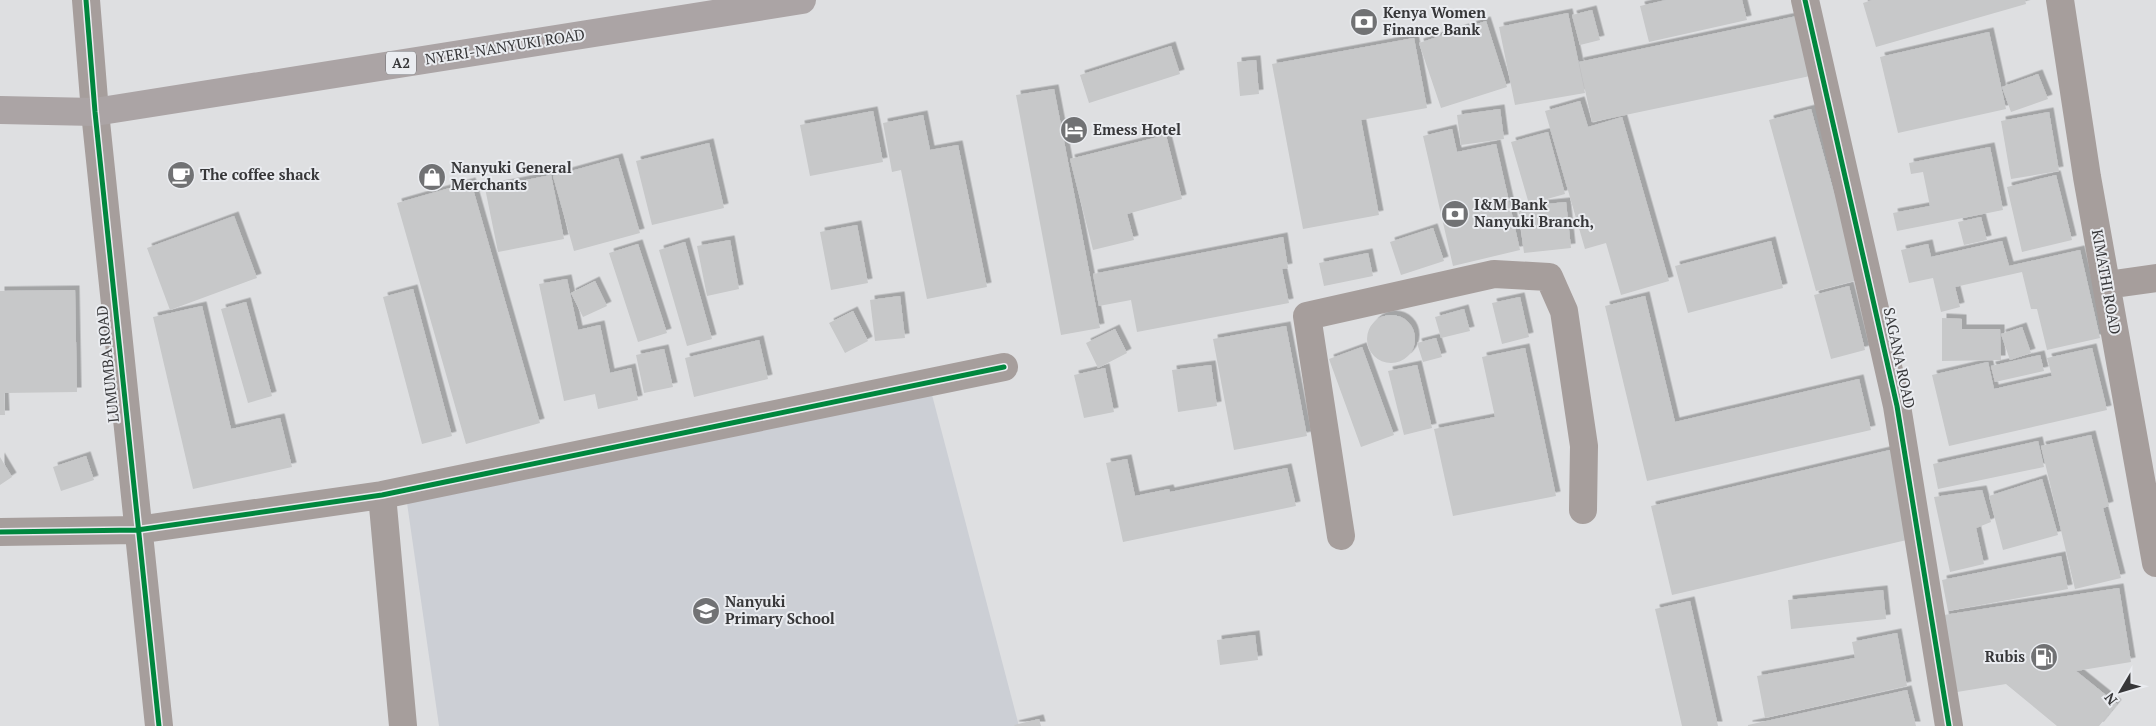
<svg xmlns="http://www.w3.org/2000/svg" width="2156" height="726" viewBox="0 0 2156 726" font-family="'PT Serif',serif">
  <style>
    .built { fill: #cccfd5 }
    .building { fill: #c7c8c9; filter: url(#shadow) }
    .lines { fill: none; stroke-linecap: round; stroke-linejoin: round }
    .minor { stroke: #a69e9c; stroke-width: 28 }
    .highway { stroke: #aba4a5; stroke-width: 28 }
    .cycleway-casing { stroke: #eaecf0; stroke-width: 8 }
    .cycleway { stroke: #00873e; stroke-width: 5 }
    .labels { text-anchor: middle; stroke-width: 4; stroke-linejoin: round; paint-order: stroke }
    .shield { fill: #eaecf0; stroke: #6d6d70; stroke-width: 1 }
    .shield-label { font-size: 14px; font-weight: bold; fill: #373739 }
    .poi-label { font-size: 15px; font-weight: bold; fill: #373739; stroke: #eaecf0; text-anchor: start }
    .street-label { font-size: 15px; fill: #373739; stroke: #eaecf0 }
  </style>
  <defs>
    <filter id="shadow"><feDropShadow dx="4.5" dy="-4.5" stdDeviation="0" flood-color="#0004"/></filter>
  </defs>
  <rect width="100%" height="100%" fill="#dedfe1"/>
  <path class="built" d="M 931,391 L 1019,726 L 439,726 L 406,496 Z"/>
  <path class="building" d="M 1666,0 L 1742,0 L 1747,20 L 1649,42 L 1640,6 Z
    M 1872,0 L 2025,0 L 2026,4 L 1876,47 L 1863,3 Z
    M 1592,10 L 1600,40 L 1580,45 L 1572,15 Z
    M 1568,13 L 1585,93 L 1515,105 L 1499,27 Z
    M 1802,15 L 1815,75 L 1592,122 L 1579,62 Z
    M 1486,21 L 1507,87 L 1441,108 L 1419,43 Z
    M 1989,32 L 2006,109 L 1898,133 L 1880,57 Z
    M 1414,38 L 1427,108 L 1361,120 L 1379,215 L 1303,229 L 1272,64 Z
    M 1171,46 L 1180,74 L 1089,103 L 1080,75 Z
    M 1256,60 L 1259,94 L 1240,96 L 1237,62 Z
    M 2038,74 L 2048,99 L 2011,112 L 2002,87 Z
    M 1054,89 L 1100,328 L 1061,335 L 1016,95 Z
    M 1580,101 L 1588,127 L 1622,117 L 1669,281 L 1621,295 L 1606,243 L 1585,249 L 1545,111 Z
    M 1500,109 L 1504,139 L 1461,145 L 1457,115 Z
    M 1811,109 L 1858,280 L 1816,291 L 1769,120 Z
    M 873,111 L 883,162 L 810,176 L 800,125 Z
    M 2049,112 L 2059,171 L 2011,179 L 2001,121 Z
    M 923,115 L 930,150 L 958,145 L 987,287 L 927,299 L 901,170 L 892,172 L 883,123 Z
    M 1452,129 L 1457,152 L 1496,144 L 1520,250 L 1453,266 L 1423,136 Z
    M 1548,132 L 1565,194 L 1529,204 L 1511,142 Z
    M 1166,135 L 1182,199 L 1127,214 L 1134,240 L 1093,250 L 1070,159 Z
    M 709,143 L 724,208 L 652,225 L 636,161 Z
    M 1990,147 L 2003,210 L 1897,231 L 1893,213 L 1930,206 L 1923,172 L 1911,174 L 1909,163 Z
    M 618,158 L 640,233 L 574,251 L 553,176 Z
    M 551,175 L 564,239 L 498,252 L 485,188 Z
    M 2056,175 L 2072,240 L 2022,252 L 2007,187 Z
    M 471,182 L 540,423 L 466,444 L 397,203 Z
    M 1566,202 L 1571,248 L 1524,253 L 1518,207 Z
    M 234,216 L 257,278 L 170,310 L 147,248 Z
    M 1981,217 L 1987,240 L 1964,245 L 1958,222 Z
    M 857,225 L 868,283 L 831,290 L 820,232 Z
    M 1433,228 L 1444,261 L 1401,275 L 1390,242 Z
    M 1283,237 L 1288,268 L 1282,269 L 1289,303 L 1137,332 L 1131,300 L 1099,306 L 1093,274 Z
    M 730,240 L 739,289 L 707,296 L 697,246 Z
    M 1771,241 L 1783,288 L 1688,313 L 1675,266 Z
    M 2002,241 L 2009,266 L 2080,250 L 2100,338 L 2047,350 L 2037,309 L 2031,309 L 2022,272 L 1955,287 L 1960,307 L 1941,312 L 1933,278 L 1909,283 L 1901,250 L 1928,244 L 1931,257 Z
    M 685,242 L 712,339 L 687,346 L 659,250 Z
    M 638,244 L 667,333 L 638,342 L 609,253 Z
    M 1368,253 L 1373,276 L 1324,286 L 1319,263 Z
    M 567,279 L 578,330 L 600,325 L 610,373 L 631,368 L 638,400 L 598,409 L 595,394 L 564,401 L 539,284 Z
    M 595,281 L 607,306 L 583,317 L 571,293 Z
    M 1849,286 L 1865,350 L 1831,359 L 1814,295 Z
    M 413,289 L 452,436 L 422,444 L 383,297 Z
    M 75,290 L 77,392 L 4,393 L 5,415 L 0,415 L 0,291 Z
    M 900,296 L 905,338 L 875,341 L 870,300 Z
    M 1645,296 L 1675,422 L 1859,379 L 1871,430 L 1647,481 L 1605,306 Z
    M 1520,297 L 1529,337 L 1502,344 L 1492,303 Z
    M 246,302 L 272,396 L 248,403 L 221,309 Z
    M 202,306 L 231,429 L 280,418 L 292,467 L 193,489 L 153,317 Z
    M 1464,309 L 1470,331 L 1441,338 L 1435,317 Z
    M 853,311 L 868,341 L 845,353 L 829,323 Z
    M1367 339a24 24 0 1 1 48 0a24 24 0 1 1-48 0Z
    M 1942,318 L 1962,319 L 1962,329 L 2000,329 L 2001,360 L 1942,361 Z
    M 1286,326 L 1307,436 L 1234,450 L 1213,339 Z
    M 2022,327 L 2031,353 L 2010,360 L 2001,334 Z
    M 1115,329 L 1127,353 L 1098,368 L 1086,343 Z
    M 1436,338 L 1442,357 L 1423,362 L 1417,343 Z
    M 759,340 L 768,379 L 694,397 L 685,358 Z
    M 1362,347 L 1394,435 L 1361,447 L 1329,359 Z
    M 1525,348 L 1556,496 L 1453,516 L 1434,429 L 1495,417 L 1482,357 Z
    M 2092,348 L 2107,410 L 1949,446 L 1932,375 L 1988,362 L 1994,389 L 2052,376 L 2047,358 Z
    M 664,349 L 673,387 L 644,393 L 636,355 Z
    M 2040,355 L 2044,371 L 1995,382 L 1991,366 Z
    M 1211,365 L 1217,406 L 1178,412 L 1172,370 Z
    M 1417,365 L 1432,428 L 1404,435 L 1388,371 Z
    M 1105,368 L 1114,412 L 1084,418 L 1074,375 Z
    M 2091,435 L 2109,506 L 2103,508 L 2121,578 L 2075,589 L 2041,446 Z
    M 2038,441 L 2044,467 L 1938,489 L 1933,464 Z
    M 1890,450 L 1911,539 L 1672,595 L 1651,506 Z
    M 86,456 L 94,480 L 61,491 L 53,467 Z
    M 0,457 L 12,477 L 0,485 Z
    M 1127,459 L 1135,496 L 1169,489 L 1170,492 L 1287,468 L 1296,506 L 1123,542 L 1106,463 Z
    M 2042,479 L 2058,535 L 2003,550 L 1989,496 Z
    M 1982,490 L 1991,522 L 1976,528 L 1984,564 L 1950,572 L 1934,497 Z
    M 2061,556 L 2068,589 L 1948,611 L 1942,580 Z
    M 2119,588 L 2131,662 L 2076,671 L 2117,704 L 2099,726 L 2057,726 L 2006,684 L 1957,692 L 1944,615 Z
    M 1883,590 L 1886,619 L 1791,629 L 1788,600 Z
    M 1690,601 L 1718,726 L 1682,726 L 1655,609 Z
    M 1897,633 L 1907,686 L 1765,718 L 1757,676 L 1855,658 L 1852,642 Z
    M 1255,635 L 1258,660 L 1220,665 L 1217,640 Z
    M 1907,690 L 1916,726 L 1748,726 L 1748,725 Z
    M 1039,719 L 1041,726 L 1015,726 L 1014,725 Z"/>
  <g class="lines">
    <path class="minor" d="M 86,0 L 95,112 L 159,726
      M 1805,0 L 1897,406 L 1949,726
      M 2060,0 L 2087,177 L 2156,563
      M 2107,285 L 2156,278
      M 382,495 L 403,726
      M 0,532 L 137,530 L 382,495 L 1004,367
      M 1341,536 L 1307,316 L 1494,274 L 1549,277 L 1564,311 L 1584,446 L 1583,510"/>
    <path class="highway" d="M 0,110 L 95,112 L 802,0"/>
    <g class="cycleway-casing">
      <path id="cycleway" d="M 86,0 L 95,112 L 159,726
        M 1805,0 L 1897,406 L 1949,726
        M 0,532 L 137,530 L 382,495 L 1004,367"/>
    </g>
    <use href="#cycleway" class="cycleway"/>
  </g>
  <defs>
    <g id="bank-disc" transform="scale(1.4375)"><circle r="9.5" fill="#717274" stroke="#eaecf0"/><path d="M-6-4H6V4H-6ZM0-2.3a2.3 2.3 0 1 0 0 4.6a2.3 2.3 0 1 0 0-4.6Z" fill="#fff"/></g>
    <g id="hotel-disc" transform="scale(1.4375)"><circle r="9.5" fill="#717274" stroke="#eaecf0"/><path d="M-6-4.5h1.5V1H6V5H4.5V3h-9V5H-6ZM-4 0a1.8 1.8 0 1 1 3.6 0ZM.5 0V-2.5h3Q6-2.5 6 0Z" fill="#fff"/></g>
    <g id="cafe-disc" transform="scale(1.4375)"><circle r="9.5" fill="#717274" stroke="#eaecf0"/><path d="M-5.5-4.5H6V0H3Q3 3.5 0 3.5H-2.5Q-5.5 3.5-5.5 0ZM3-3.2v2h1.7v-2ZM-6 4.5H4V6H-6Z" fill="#fff"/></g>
    <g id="shop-disc" transform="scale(1.4375)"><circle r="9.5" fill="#717274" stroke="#eaecf0"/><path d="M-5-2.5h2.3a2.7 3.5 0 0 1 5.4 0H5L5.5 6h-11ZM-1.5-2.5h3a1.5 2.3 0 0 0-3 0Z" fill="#fff"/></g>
    <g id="school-disc" transform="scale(1.4375)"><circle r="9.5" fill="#717274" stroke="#eaecf0"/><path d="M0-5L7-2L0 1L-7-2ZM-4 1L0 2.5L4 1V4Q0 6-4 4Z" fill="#fff"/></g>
    <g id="fuel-disc" transform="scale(1.4375)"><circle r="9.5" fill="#717274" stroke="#eaecf0"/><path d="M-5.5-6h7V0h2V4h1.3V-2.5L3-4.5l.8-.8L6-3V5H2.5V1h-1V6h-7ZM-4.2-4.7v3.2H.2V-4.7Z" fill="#fff"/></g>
  </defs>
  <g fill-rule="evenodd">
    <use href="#bank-disc" x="1364" y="22"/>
    <use href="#hotel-disc" x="1074" y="130"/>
    <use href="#cafe-disc" x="181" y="175"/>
    <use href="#shop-disc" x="432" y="177"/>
    <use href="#bank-disc" x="1455" y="214"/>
    <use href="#school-disc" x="706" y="611"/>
    <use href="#fuel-disc" x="2044" y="657"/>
  </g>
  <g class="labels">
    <rect class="shield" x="386" y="51.5" width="30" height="23" rx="4"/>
    <g class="shield-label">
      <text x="401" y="68">A2</text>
    </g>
    <g class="poi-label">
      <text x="1383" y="18">Kenya Women<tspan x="1383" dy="17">Finance Bank</tspan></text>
      <text x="1093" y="135">Emess Hotel</text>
      <text x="451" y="173">Nanyuki General<tspan x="451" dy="17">Merchants</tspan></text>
      <text x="200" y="180">The coffee shack</text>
      <text x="1474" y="210">I&amp;M Bank<tspan x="1474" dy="17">Nanyuki Branch,</tspan></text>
      <text x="725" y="607">Nanyuki<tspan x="725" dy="17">Primary School</tspan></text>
      <text x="2025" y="662" text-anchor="end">Rubis</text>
    </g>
    <g class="street-label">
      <text transform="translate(505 47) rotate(-9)" y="5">NYERI-NANYUKI ROAD</text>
      <text transform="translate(2106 282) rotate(80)" y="5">KIMATHI ROAD</text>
      <text transform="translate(1899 358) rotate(78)" y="5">SAGANA ROAD</text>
      <text transform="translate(108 364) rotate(-96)" y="5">LUMUMBA ROAD</text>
    </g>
  </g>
  <g transform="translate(2121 691) rotate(232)" stroke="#eaecf0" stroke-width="4" paint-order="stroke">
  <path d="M0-4L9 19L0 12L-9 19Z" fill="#373739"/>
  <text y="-8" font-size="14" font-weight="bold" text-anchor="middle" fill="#373739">N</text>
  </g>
</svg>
